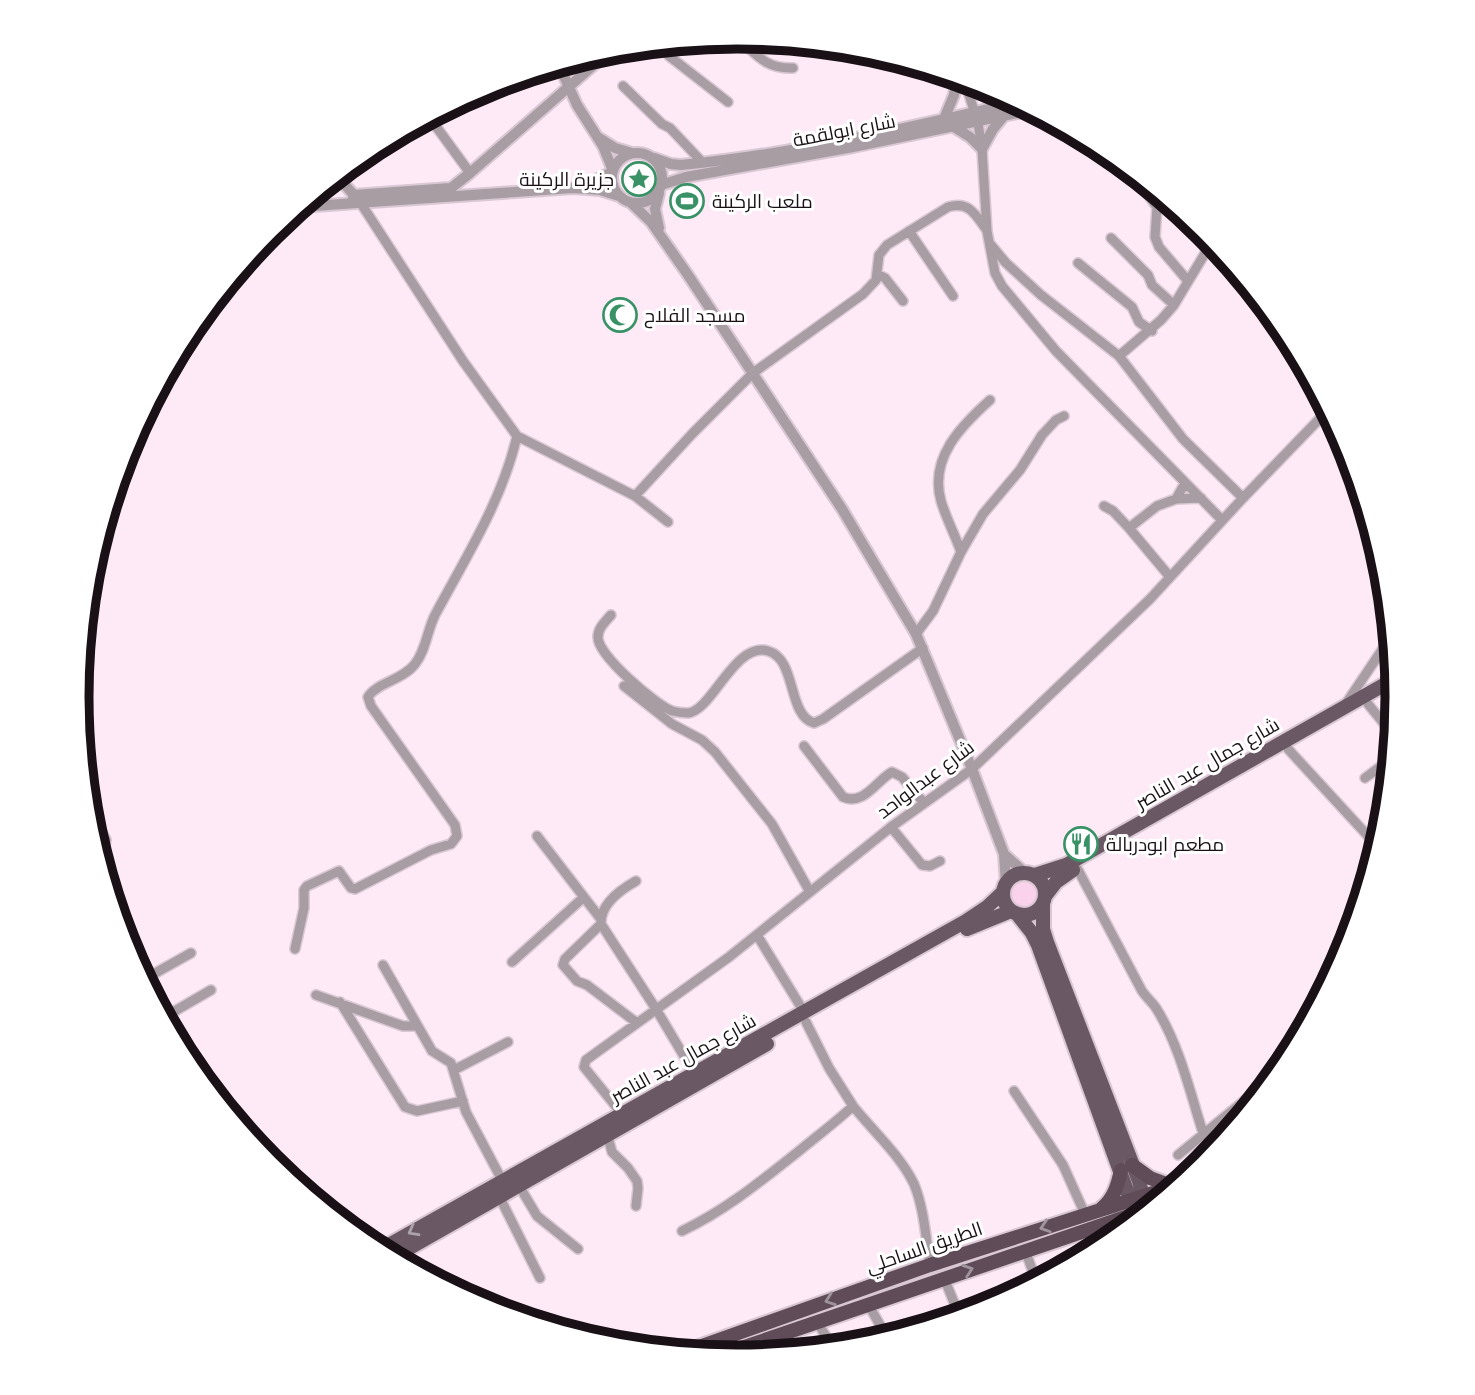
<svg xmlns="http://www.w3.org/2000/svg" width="1475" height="1395" viewBox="0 0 1475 1395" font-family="'Noto Sans',Cairo,sans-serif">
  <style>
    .green { fill: #fad2ec }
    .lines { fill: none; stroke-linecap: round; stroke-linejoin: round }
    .minor-casing { stroke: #d9c7d3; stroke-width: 12 }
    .tertiary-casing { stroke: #d9c7d3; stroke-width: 14 }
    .primary-casing { stroke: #d9c7d3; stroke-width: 18 }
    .trunk-casing { stroke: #d9c7d3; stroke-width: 18 }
    .minor { stroke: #a79da3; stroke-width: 9 }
    .tertiary { stroke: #a79da3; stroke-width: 10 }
    .primary { stroke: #6a5864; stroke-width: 14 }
    .trunk { stroke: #5f4c58; stroke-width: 14 }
    .oneway { stroke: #9f949b }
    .oneway2 { stroke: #ada3aa }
    .labels { text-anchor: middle; stroke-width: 6; stroke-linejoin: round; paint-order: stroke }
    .street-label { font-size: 19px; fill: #191116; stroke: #fff }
    .poi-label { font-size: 19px; fill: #191116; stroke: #fff; text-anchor: start }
    .rim { fill: none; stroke: #191116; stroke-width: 9 }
  </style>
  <rect width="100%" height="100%" fill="#feeaf7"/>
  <path class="green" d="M1006 894a18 18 0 1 1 36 0a18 18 0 1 1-36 0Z"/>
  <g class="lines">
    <g class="minor-casing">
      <path id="minor" d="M 737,37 C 756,54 765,69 793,68
        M 661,44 L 669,56 L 728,102
        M 964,79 L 978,123 L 982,149 L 987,231 L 995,273 L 1002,286 L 1056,351 L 1222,520
        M 623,86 L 662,124 L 670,128 L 703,163
        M 423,120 L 435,125 L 470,173
        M 1113,157 L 1132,173 L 1157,207 L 1155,237 L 1159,247 L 1188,281
        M 360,202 L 463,361 L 517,436 L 635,496 L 668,522
        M 909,231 L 953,296
        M 1111,238 L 1148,275 L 1152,285 L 1174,305
        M 991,245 L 1006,263 L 1041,295 L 1119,356 L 1183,439 L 1243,498
        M 1078,263 L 1132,307 L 1139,322 L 1152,331
        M 877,274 L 885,278 L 903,301
        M 1119,356 L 1161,320 L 1174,305 L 1213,240
        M 1185,483 L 1176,499 L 1201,498
        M 635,496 L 692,434 L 753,373 L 863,294 L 876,280 L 879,255 L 887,245 L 948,207 C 969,201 975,214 986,229
        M 1104,506 L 1113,511 L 1129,528 L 1157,506 L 1176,499
        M 1129,528 L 1170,577
        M 961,552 L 983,514 L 1020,470 L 1042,435 L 1056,420 L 1064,416
        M 611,615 C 605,622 598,628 598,637 C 597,655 655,704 672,711 C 676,712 683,713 688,713 C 712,711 735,641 768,651 C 797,659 787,715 814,723 L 823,719 L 923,648
        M 916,634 L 933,611 L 961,552 C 955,535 946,518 941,501 C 929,458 961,426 990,400
        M 624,686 L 672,724 L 702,740 L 715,752 L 772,824 L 810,892
        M 1368,704 L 1394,736
        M 1345,705 L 1392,635
        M 804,746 L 843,797 C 864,806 876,781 892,772 L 902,777 L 924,803
        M 1288,749 L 1379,848
        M 1365,778 L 1392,758
        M 87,806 L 106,840 L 105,844 L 97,850
        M 891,827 L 922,865 L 930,866 L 940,861
        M 537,836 L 600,918
        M 1077,868 L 1142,991 C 1146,997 1152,1002 1156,1008 C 1180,1046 1190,1093 1204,1136
        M 636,881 C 620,890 600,904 601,924 L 656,1009 L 694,1073
        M 601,924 L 565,959 L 563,965 L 577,981 L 587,985 L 637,1023
        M 757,935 L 804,1012
        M 295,949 L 304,908 L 304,890 L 307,886 L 339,871 L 351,888 L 355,889 L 431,850 L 451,844 L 457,836 L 455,825 L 371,706 L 368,697 C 376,683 403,680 415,664 C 426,650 427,631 435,615 C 466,557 502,501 517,436
        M 512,962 L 584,897
        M 383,965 L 432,1051 L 451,1063 L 466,1112 L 503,1182
        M 143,980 L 191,953
        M 316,995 L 403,1026 L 417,1026
        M 340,1002 L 405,1107 L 417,1111 L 463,1101
        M 163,1018 L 211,990
        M 806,1022 L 829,1068 L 853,1106
        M 454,1070 L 508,1042
        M 1014,1091 L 1063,1165 L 1085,1214
        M 622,1114 L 584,1067 L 586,1060 L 729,957 L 891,827 L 972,769 L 1150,599 L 1243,498 L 1329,409
        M 607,1134 L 612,1152 L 628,1168 L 637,1181 L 638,1188 L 636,1206
        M 1178,1155 L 1283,1069
        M 518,1184 L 537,1216 L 578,1249
        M 499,1196 L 540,1278
        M 682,1231 C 726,1210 761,1181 799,1151 C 817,1136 836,1122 853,1106 C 873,1131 900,1155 914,1184 C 924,1208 926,1239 930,1265
        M 1025,1250 L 1037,1283
        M 944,1278 L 960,1317
        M 868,1304 L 888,1339
        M 817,1322 L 834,1349"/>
    </g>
    <g class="tertiary-casing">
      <path id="tertiary" d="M 559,65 L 577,105 L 603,146 L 613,171
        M 972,82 L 987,96 L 1003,105
        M 944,119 L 954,95 L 957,77
        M 954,127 L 970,137 L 982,149 L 993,129 L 1003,117
        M 599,138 L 615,148 L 632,153
        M612 178a25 25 0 1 1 50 0a25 25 0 1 1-50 0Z
        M 654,158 L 671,164 L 681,165 C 794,154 907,128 1018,102
        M 337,176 L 354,195 L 352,201
        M 661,185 L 686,177 L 853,147 L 1032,110
        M 583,186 L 612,172
        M 659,193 L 655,209 L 659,228
        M 354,195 L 450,188
        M 440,197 L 470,173 L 612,49
        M 630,202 L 651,222 L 688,275 L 842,509 L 916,634 L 972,769 L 1004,854 L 1006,884
        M 299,207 L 573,188 L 600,190 L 619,196
        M 1004,854 L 1025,873"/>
    </g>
    <g class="primary-casing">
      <path id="primary" d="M1003 894a21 21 0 1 1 42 0a21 21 0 1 1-42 0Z
        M 1035,875 L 1066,865 L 1396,678
        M 1046,895 L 1056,882 L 1073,870
        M 1043,904 L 1043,929 L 1047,942 L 1139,1181 L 1146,1208
        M 1017,914 L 1032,933 L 1038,945 L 1134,1210
        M 967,929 L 1011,911
        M 378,1251 L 966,921 L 987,907 L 1003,892
        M 392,1258 L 767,1044"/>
    </g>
    <g class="trunk-casing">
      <path id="trunk" d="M 1132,1165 L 1150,1178 L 1172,1186
        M 1102,1208 C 1114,1199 1118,1184 1121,1170
        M 682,1353 L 930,1265 L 1181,1184
        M 718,1356 L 1152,1208"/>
    </g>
    <use href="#minor" class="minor"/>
    <use href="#tertiary" class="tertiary"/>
    <use href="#primary" class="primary"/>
    <use href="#trunk" class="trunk"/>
  </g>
  <defs><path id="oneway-chevron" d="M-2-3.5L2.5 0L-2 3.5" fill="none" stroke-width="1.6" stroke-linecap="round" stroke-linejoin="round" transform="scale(1.75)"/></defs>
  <g class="oneway">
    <use href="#oneway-chevron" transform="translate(1045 1227) rotate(162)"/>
    <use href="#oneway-chevron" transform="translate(968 1270) rotate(-19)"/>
    <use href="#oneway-chevron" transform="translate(830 1300) rotate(160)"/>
  </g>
  <use class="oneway2" href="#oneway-chevron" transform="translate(413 1231) rotate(151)"/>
  <defs>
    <g id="sight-ring" transform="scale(1.75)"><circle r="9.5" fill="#fff" stroke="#399166" stroke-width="1.5"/><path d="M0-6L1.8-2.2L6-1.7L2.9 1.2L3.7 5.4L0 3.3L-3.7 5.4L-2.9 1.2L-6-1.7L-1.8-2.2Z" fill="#399166"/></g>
    <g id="stadium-ring" transform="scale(1.75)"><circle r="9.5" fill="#fff" stroke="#399166" stroke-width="1.5"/><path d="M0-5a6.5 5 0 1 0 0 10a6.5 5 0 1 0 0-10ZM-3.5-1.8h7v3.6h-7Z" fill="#399166"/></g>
    <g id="mosque-ring" transform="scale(1.75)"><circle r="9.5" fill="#fff" stroke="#399166" stroke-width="1.5"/><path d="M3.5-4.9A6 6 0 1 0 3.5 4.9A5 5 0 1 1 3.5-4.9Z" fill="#399166"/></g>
    <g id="restaurant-ring" transform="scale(1.75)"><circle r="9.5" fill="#fff" stroke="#399166" stroke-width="1.5"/><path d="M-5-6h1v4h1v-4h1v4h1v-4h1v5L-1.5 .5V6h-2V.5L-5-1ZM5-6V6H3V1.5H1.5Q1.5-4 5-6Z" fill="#399166"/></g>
  </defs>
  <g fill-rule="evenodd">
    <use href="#sight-ring" x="639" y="179"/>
    <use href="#stadium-ring" x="687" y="201"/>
    <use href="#mosque-ring" x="620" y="315"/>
    <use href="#restaurant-ring" x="1081" y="844"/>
  </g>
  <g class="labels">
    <g class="street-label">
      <text transform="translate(844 130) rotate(-11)" y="7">شارع ابولقمة</text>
      <text transform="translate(1207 763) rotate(-30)" y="7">شارع جمال عبد الناصر</text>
      <text transform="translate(925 779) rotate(-37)" y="7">شارع عبدالواحد</text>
      <text transform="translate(683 1058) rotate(-29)" y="7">شارع جمال عبد الناصر</text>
      <text transform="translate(924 1247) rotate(-19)" y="7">الطريق الساحلي</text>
    </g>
    <g class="poi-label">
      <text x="614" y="186" text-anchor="end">جزيرة الركينة</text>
      <text x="712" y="208">ملعب الركينة</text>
      <text x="644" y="322">مسجد الفلاح</text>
      <text x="1106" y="851">مطعم ابودربالة</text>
    </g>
  </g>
  <path d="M0 0H1475V1395H0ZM89 697a648 648 0 1 1 1296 0a648 648 0 1 1-1296 0Z" fill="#fff" fill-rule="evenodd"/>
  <path class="rim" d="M89 697a648 648 0 1 1 1296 0a648 648 0 1 1-1296 0Z"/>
</svg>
